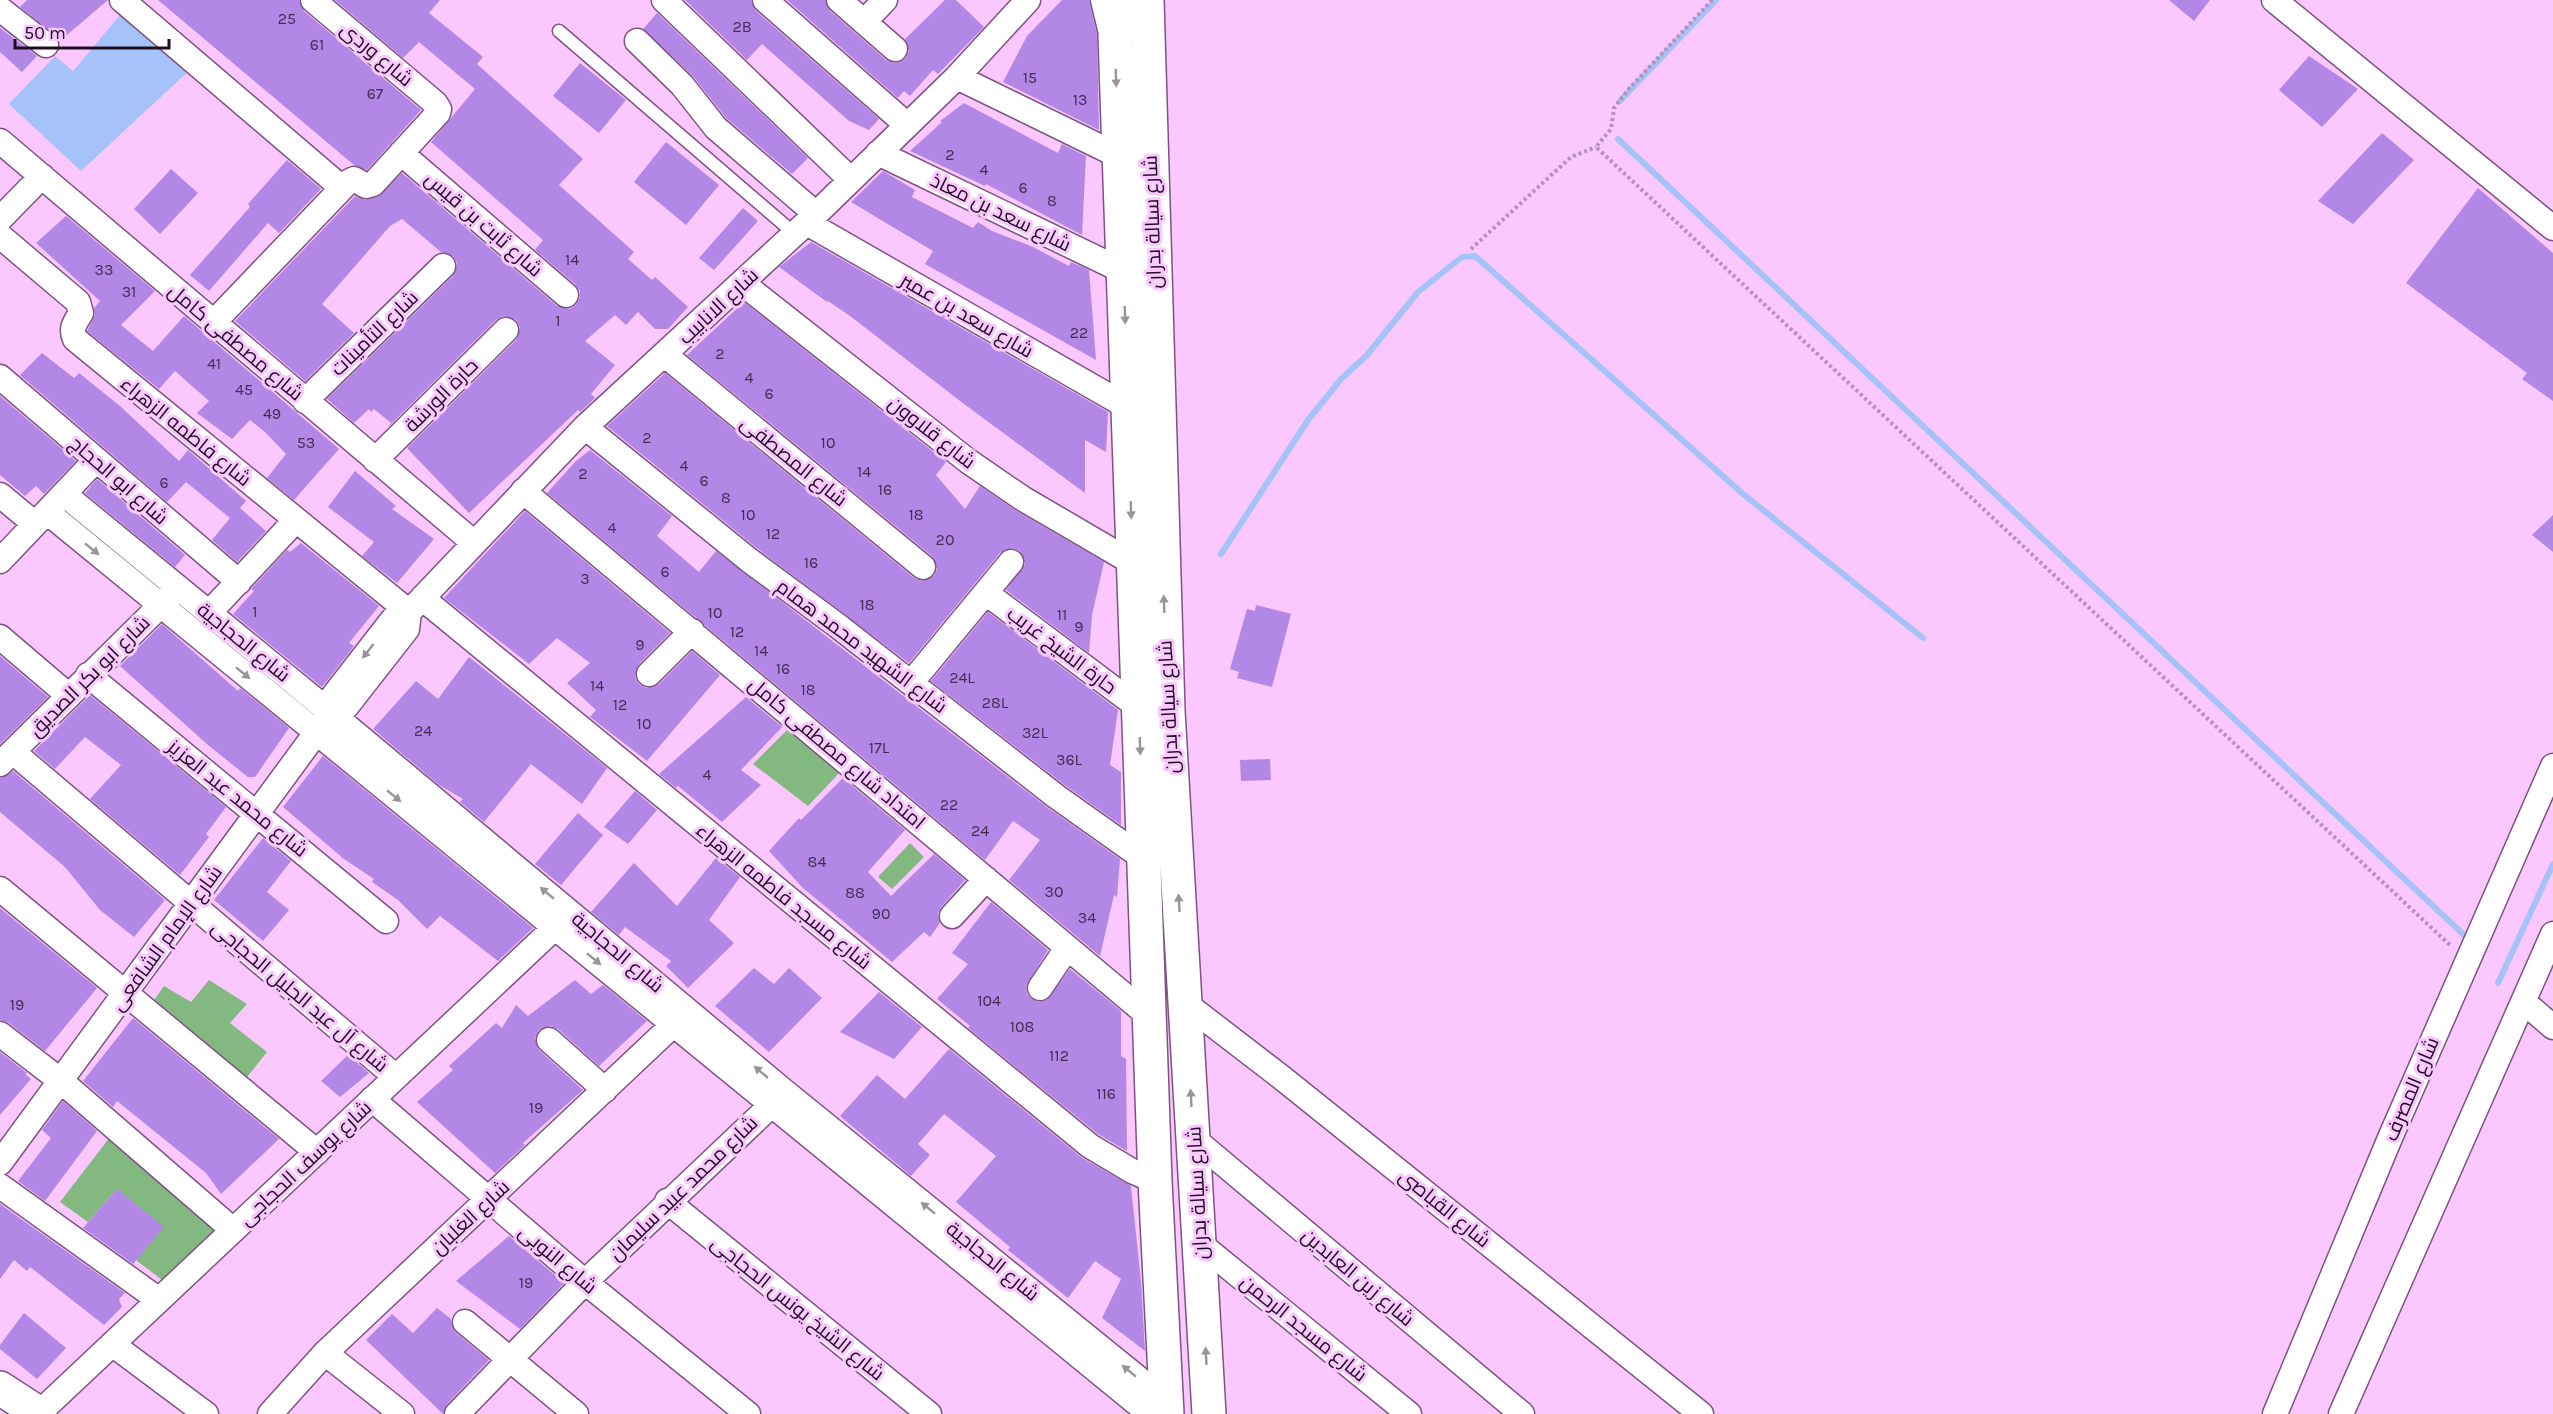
<svg xmlns="http://www.w3.org/2000/svg" width="2553" height="1414" viewBox="0 0 2553 1414" font-family="Karla,Cairo,sans-serif">
  <style>
    .green { fill: #83b980 }
    .water { fill: #a5c2f9 }
    .lines { fill: none; stroke-linecap: round; stroke-linejoin: round }
    .stream { stroke: #a5c2f9; stroke-width: 6 }
    .building { fill: #b287e6 }
    .service-casing { stroke: #7e5383; stroke-width: 15 }
    .minor-casing { stroke: #7e5383; stroke-width: 27 }
    .tertiary-casing { stroke: #7e5383; stroke-width: 33 }
    .primary-casing { stroke: #7e5383; stroke-width: 36 }
    .path { stroke: #b68fba; stroke-width: 4; stroke-dasharray: 3 3; stroke-linecap: butt }
    .service { stroke: #fff; stroke-width: 12 }
    .minor { stroke: #fff; stroke-width: 24 }
    .tertiary { stroke: #fff; stroke-width: 30 }
    .primary { stroke: #fff; stroke-width: 33 }
    .oneway { fill: #9a939b }
    .labels { text-anchor: middle; stroke-width: 6; stroke-linejoin: round; paint-order: stroke }
    .number-label { font-size: 16px; fill: #442c52 }
    .street-label { font-size: 20px; fill: #1f0e21; stroke: #fac8fe }
  </style>
  <rect width="100%" height="100%" fill="#fac8fe"/>
  <path class="green" d="M 791,726 L 844,768 L 808,806 L 753,764 Z
    M 910,843 L 924,857 L 892,889 L 878,877 Z
    M 209,980 L 247,1004 L 230,1023 L 267,1052 L 243,1082 L 152,1003 L 164,986 L 191,1002 Z
    M 110,1137 L 220,1225 L 166,1283 L 136,1260 L 117,1189 L 88,1222 L 60,1202 Z"/>
  <path class="water" d="M 125,9 L 193,67 L 81,171 L 9,104 L 55,56 L 73,71 Z"/>
  <g class="lines">
    <path class="stream" d="M 1620,101 L 1716,0
      M 1618,139 L 2464,935
      M 1221,554 L 1308,420 L 1341,379 L 1367,355 L 1418,292 L 1462,257 L 1475,256 L 1743,494 L 1923,638
      M 2498,983 L 2553,864"/>
  </g>
  <path class="building" d="M 27,0 L 108,0 L 61,40 L 20,7 Z
    M 158,0 L 299,0 L 304,11 L 421,110 L 367,170 L 354,165 Z
    M 335,0 L 440,0 L 429,13 L 483,57 L 477,64 L 583,159 L 559,185 L 634,252 L 628,259 L 652,280 L 655,277 L 688,307 L 668,329 L 655,329 L 638,312 L 626,325 L 615,315 L 585,341 L 615,365 L 591,394 L 595,398 L 580,412 L 578,410 L 469,513 L 407,448 L 516,340 L 520,327 L 516,320 L 503,316 L 496,320 L 387,428 L 391,423 L 374,409 L 371,412 L 369,409 L 354,423 L 327,399 L 453,276 L 457,263 L 453,256 L 441,252 L 402,219 L 390,226 L 322,304 L 354,333 L 305,381 L 235,321 L 355,196 L 365,200 L 377,197 L 402,173 L 557,306 L 570,309 L 576,305 L 580,298 L 580,291 L 575,284 L 535,250 L 543,240 L 431,142 L 475,89 L 419,42 L 403,58 Z
    M 685,0 L 751,0 L 756,11 L 879,119 L 869,130 L 849,121 L 762,44 L 747,60 Z
    M 787,0 L 825,0 L 830,11 L 886,60 L 893,63 L 900,62 L 906,58 L 909,51 L 905,39 L 945,0 L 956,0 L 984,27 L 938,74 L 933,70 L 910,96 L 904,91 L 898,98 Z
    M 1062,0 L 1089,0 L 1097,34 L 1099,130 L 1003,82 L 1027,36 Z
    M 2169,0 L 2210,0 L 2194,21 Z
    M 657,13 L 808,158 L 792,174 L 726,118 L 692,75 L 643,29 Z
    M 0,28 L 37,56 L 22,72 L 0,52 Z
    M 2309,56 L 2358,89 L 2322,127 L 2279,90 Z
    M 580,63 L 626,100 L 599,133 L 553,96 Z
    M 964,103 L 1058,153 L 1062,144 L 1086,156 L 1082,235 L 986,184 L 985,186 L 910,151 L 942,122 L 940,121 Z
    M 2382,133 L 2414,160 L 2353,224 L 2318,201 Z
    M 666,142 L 719,185 L 686,225 L 634,182 Z
    M 287,160 L 321,189 L 279,233 L 268,223 L 209,291 L 190,275 L 250,207 L 248,204 Z
    M 171,169 L 198,193 L 160,234 L 134,209 Z
    M 883,171 L 915,190 L 912,197 L 973,228 L 978,222 L 992,231 L 1033,247 L 1069,266 L 1071,262 L 1089,270 L 1096,360 L 925,264 L 933,251 L 851,202 Z
    M 2478,188 L 2553,253 L 2553,401 L 2522,379 L 2527,373 L 2406,283 Z
    M 743,208 L 758,221 L 714,270 L 699,258 Z
    M 66,216 L 155,291 L 121,325 L 153,351 L 184,316 L 339,449 L 294,500 L 267,478 L 286,454 L 265,432 L 250,420 L 232,439 L 197,413 L 209,401 L 175,371 L 159,389 L 87,331 L 95,315 L 94,308 L 100,301 L 36,243 Z
    M 811,242 L 1108,412 L 1106,452 L 1085,440 L 1085,493 L 964,404 L 850,316 L 828,301 L 827,302 L 779,267 Z
    M 744,302 L 946,462 L 936,475 L 965,509 L 980,486 L 1015,510 L 1104,562 L 1092,615 L 1089,653 L 1006,590 L 1025,564 L 1020,551 L 1013,548 L 1000,553 L 909,663 L 758,549 L 607,426 L 665,373 L 914,578 L 921,581 L 934,576 L 937,569 L 932,556 L 687,355 Z
    M 42,353 L 74,378 L 79,373 L 120,406 L 179,461 L 188,450 L 246,501 L 240,508 L 266,531 L 237,562 L 212,540 L 230,518 L 186,482 L 167,502 L 20,375 Z
    M 0,396 L 76,461 L 44,494 L 36,486 L 25,496 L 0,475 Z
    M 590,450 L 672,516 L 657,536 L 699,572 L 716,551 L 1048,808 L 1120,859 L 1117,897 L 1114,895 L 1100,956 L 1009,880 L 1040,840 L 1013,821 L 985,860 L 547,493 L 576,461 Z
    M 355,471 L 396,506 L 392,509 L 434,539 L 397,583 L 362,556 L 374,542 L 328,507 Z
    M 97,479 L 185,555 L 175,567 L 85,493 Z
    M 525,511 L 670,633 L 639,664 L 635,677 L 639,684 L 646,688 L 659,684 L 692,651 L 720,675 L 647,761 L 590,717 L 596,710 L 567,683 L 590,663 L 557,638 L 529,664 L 444,598 Z
    M 2553,515 L 2553,552 L 2532,535 Z
    M 301,543 L 379,606 L 349,643 L 354,646 L 322,687 L 233,614 L 254,591 L 251,589 L 287,550 L 290,552 Z
    M 1256,605 L 1291,614 L 1272,687 L 1237,678 L 1239,672 L 1230,669 L 1247,609 L 1255,611 Z
    M 988,612 L 1118,710 L 1110,765 L 1121,772 L 1121,825 L 1066,786 L 931,681 Z
    M 162,624 L 238,691 L 240,688 L 289,728 L 255,777 L 248,777 L 208,745 L 120,666 Z
    M 0,656 L 48,697 L 0,744 Z
    M 469,657 L 607,768 L 582,804 L 531,764 L 484,822 L 460,802 L 463,799 L 439,785 L 373,729 L 416,681 L 438,699 Z
    M 90,695 L 226,807 L 206,834 L 209,837 L 180,875 L 90,799 L 121,765 L 85,737 L 55,769 L 34,751 Z
    M 746,697 L 782,727 L 741,770 L 761,785 L 722,822 L 678,786 L 676,788 L 659,774 Z
    M 323,756 L 533,928 L 498,961 L 440,916 L 427,929 L 398,900 L 372,882 L 374,879 L 344,859 L 283,807 Z
    M 1270,759 L 1271,780 L 1241,781 L 1240,760 Z
    M 13,771 L 165,900 L 134,937 L 100,910 L 65,867 L 0,812 L 0,778 Z
    M 843,778 L 905,830 L 868,872 L 891,896 L 934,854 L 965,880 L 941,907 L 938,913 L 940,923 L 930,937 L 924,932 L 892,962 L 803,888 L 769,851 L 799,818 L 801,820 Z
    M 635,791 L 657,810 L 628,844 L 604,827 Z
    M 578,813 L 603,835 L 561,885 L 535,864 Z
    M 263,838 L 291,861 L 267,892 L 289,910 L 263,941 L 214,900 Z
    M 716,858 L 740,877 L 709,920 L 734,943 L 688,988 L 666,966 L 671,961 L 625,927 L 619,935 L 591,912 L 634,863 L 677,906 Z
    M 991,902 L 1048,950 L 1026,986 L 1027,994 L 1032,999 L 1038,1002 L 1047,1000 L 1070,969 L 1121,1011 L 1121,1056 L 1126,1059 L 1127,1151 L 1098,1134 L 968,1028 L 970,1026 L 937,999 L 968,964 L 952,953 Z
    M 0,908 L 97,988 L 45,1051 L 9,1023 L 0,1020 Z
    M 754,968 L 774,984 L 789,968 L 822,998 L 769,1052 L 715,1006 Z
    M 575,980 L 591,994 L 603,985 L 647,1021 L 599,1066 L 558,1029 L 551,1026 L 539,1030 L 535,1038 L 539,1050 L 583,1090 L 523,1143 L 525,1145 L 495,1173 L 417,1102 L 453,1070 L 449,1066 L 496,1023 L 502,1028 L 516,1005 L 528,1016 Z
    M 879,992 L 922,1027 L 894,1059 L 840,1032 Z
    M 133,1018 L 279,1139 L 221,1194 L 206,1173 L 117,1101 L 113,1107 L 83,1081 Z
    M 949,1049 L 1081,1157 L 1131,1186 L 1141,1282 L 1145,1351 L 1102,1318 L 1121,1279 L 1095,1261 L 1068,1298 L 1008,1250 L 1010,1247 L 956,1202 L 996,1156 L 944,1114 L 918,1144 L 930,1155 L 911,1176 L 840,1116 L 877,1075 L 905,1099 Z
    M 0,1052 L 27,1073 L 25,1074 L 31,1079 L 0,1115 Z
    M 348,1055 L 369,1073 L 340,1097 L 321,1081 Z
    M 63,1101 L 97,1131 L 45,1201 L 18,1181 L 51,1138 L 42,1130 Z
    M 117,1189 L 164,1227 L 133,1264 L 83,1228 Z
    M 0,1204 L 125,1293 L 119,1299 L 122,1307 L 104,1325 L 30,1267 L 27,1271 L 14,1260 L 0,1279 Z
    M 509,1236 L 564,1283 L 520,1329 L 456,1281 Z
    M 437,1308 L 451,1319 L 452,1326 L 456,1333 L 489,1360 L 447,1404 L 443,1414 L 366,1340 L 392,1314 L 413,1333 Z
    M 24,1313 L 66,1348 L 37,1379 L 0,1349 L 0,1345 Z"/>
  <g class="lines">
    <g class="service-casing">
      <path id="service" d="M 559,31 L 795,234"/>
    </g>
    <g class="minor-casing">
      <path id="minor" d="M 122,0 L 342,188
        M 664,0 L 851,180
        M 765,0 L 907,125
        M 839,0 L 895,49
        M 2274,0 L 2553,228
        M 0,9 L 46,45
        M 864,22 L 885,0
        M 637,41 L 682,85 L 716,128 L 816,214
        M 957,77 L 1119,156
        M 0,141 L 473,542
        M 401,153 L 566,295
        M 878,153 L 1123,271
        M 0,219 L 42,176
        M 807,223 L 1128,407
        M 0,236 L 78,302 L 81,313 C 75,323 70,328 75,339 L 409,612
        M 742,283 L 968,461 L 1022,498 L 1133,563
        M 213,323 L 348,182 L 354,179 L 366,186 L 373,184 L 438,113 L 439,109 L 435,103 L 313,0
        M 665,355 L 923,567
        M 0,377 L 239,582
        M 305,401 L 443,266
        M 585,427 L 749,560 L 838,626 L 1057,797 L 1143,858
        M 375,460 L 506,330
        M 523,491 L 1149,1016
        M 64,494 L 331,713 L 785,1092 L 1149,1387 L 1163,1404 L 1167,1414
        M 0,495 L 35,524
        M 47,512 L 1139,1405 L 1165,1414
        M 0,561 L 96,460
        M 986,593 L 1138,707
        M 422,598 L 1090,1146 L 1132,1171 L 1155,1181
        M 409,612 L 585,427 L 816,214 L 957,77 L 1028,0
        M 209,613 L 295,521
        M 0,637 L 69,696
        M 649,674 L 692,631
        M 88,675 L 386,921
        M 911,683 L 1011,562
        M 331,713 L 332,698 L 337,691 L 393,619 L 409,612
        M 13,752 L 396,1077
        M 0,764 L 171,595
        M 0,889 L 317,1152
        M 952,916 L 986,879
        M 1040,988 L 1067,948
        M 2524,1002 L 2553,1027
        M 1186,1004 L 1281,1077 L 1701,1414
        M 0,1034 L 61,1081 L 233,1230
        M 549,1040 L 605,1090
        M 372,1099 L 585,1282 L 748,1414
        M 1194,1139 L 1522,1414
        M 0,1163 L 316,733 L 331,713 L 346,707 L 407,629 L 409,612
        M 0,1186 L 159,1300
        M 667,1201 L 929,1414
        M 1199,1243 L 1409,1414
        M 465,1322 L 576,1414
        M 112,1344 L 206,1414
        M 325,1353 L 402,1414
        M 39,1413 L 565,918
        M 270,1414 L 325,1353 L 674,1024
        M 457,1414 L 585,1282 L 783,1094
        M 2275,1414 L 2390,1138 L 2553,766
        M 2341,1414 L 2553,934"/>
    </g>
    <g class="tertiary-casing">
      <path id="tertiary" d="M 1106,0 L 1115,37"/>
    </g>
    <g class="primary-casing">
      <path id="primary" d="M 1126,0 L 1115,37 L 1155,1181 L 1167,1414
        M 1147,0 L 1168,711 L 1209,1414
        M 0,1388 L 40,1414"/>
    </g>
    <path class="path" d="M 1712,0 L 1628,90 L 1614,108 L 1611,129 L 1596,147 L 2451,946
      M 1471,249 L 1571,157 L 1596,147"/>
    <use href="#service" class="service"/>
    <use href="#minor" class="minor"/>
    <use href="#tertiary" class="tertiary"/>
    <use href="#primary" class="primary"/>
  </g>
  <defs><path id="oneway-solid" d="M-6-.8H1V-3.2L6.5 0L1 3.2V.8H-6Z" transform="scale(1.5)"/></defs>
  <g class="oneway">
    <use href="#oneway-solid" transform="translate(1116 78) rotate(88)"/>
    <use href="#oneway-solid" transform="translate(1125 315) rotate(88)"/>
    <use href="#oneway-solid" transform="translate(1131 510) rotate(88)"/>
    <use href="#oneway-solid" transform="translate(92 549) rotate(39)"/>
    <use href="#oneway-solid" transform="translate(1164 604) rotate(-92)"/>
    <use href="#oneway-solid" transform="translate(368 651) rotate(128)"/>
    <use href="#oneway-solid" transform="translate(243 673) rotate(39)"/>
    <use href="#oneway-solid" transform="translate(1140 746) rotate(88)"/>
    <use href="#oneway-solid" transform="translate(394 796) rotate(39)"/>
    <use href="#oneway-solid" transform="translate(547 893) rotate(-140)"/>
    <use href="#oneway-solid" transform="translate(1179 903) rotate(-94)"/>
    <use href="#oneway-solid" transform="translate(594 959) rotate(39)"/>
    <use href="#oneway-solid" transform="translate(761 1072) rotate(-140)"/>
    <use href="#oneway-solid" transform="translate(1191 1098) rotate(-93)"/>
    <use href="#oneway-solid" transform="translate(928 1208) rotate(-141)"/>
    <use href="#oneway-solid" transform="translate(1206 1356) rotate(-93)"/>
    <use href="#oneway-solid" transform="translate(1129 1371) rotate(-141)"/>
  </g>
  <g class="labels">
    <g class="number-label">
      <text x="287" y="24">25</text>
      <text x="742" y="32">2B</text>
      <text x="317" y="50">61</text>
      <text x="1030" y="83">15</text>
      <text x="375" y="99">67</text>
      <text x="1080" y="105">13</text>
      <text x="950" y="160">2</text>
      <text x="984" y="175">4</text>
      <text x="1023" y="193">6</text>
      <text x="1052" y="206">8</text>
      <text x="572" y="265">14</text>
      <text x="104" y="275">33</text>
      <text x="129" y="297">31</text>
      <text x="558" y="326">1</text>
      <text x="1079" y="338">22</text>
      <text x="720" y="359">2</text>
      <text x="214" y="369">41</text>
      <text x="749" y="383">4</text>
      <text x="244" y="395">45</text>
      <text x="769" y="399">6</text>
      <text x="272" y="419">49</text>
      <text x="647" y="443">2</text>
      <text x="306" y="448">53</text>
      <text x="828" y="448">10</text>
      <text x="684" y="471">4</text>
      <text x="864" y="477">14</text>
      <text x="583" y="479">2</text>
      <text x="704" y="486">6</text>
      <text x="164" y="488">6</text>
      <text x="885" y="495">16</text>
      <text x="726" y="503">8</text>
      <text x="748" y="520">10</text>
      <text x="916" y="520">18</text>
      <text x="612" y="533">4</text>
      <text x="773" y="539">12</text>
      <text x="945" y="545">20</text>
      <text x="811" y="568">16</text>
      <text x="665" y="577">6</text>
      <text x="585" y="584">3</text>
      <text x="867" y="610">18</text>
      <text x="255" y="617">1</text>
      <text x="715" y="618">10</text>
      <text x="1062" y="620">11</text>
      <text x="1079" y="632">9</text>
      <text x="737" y="637">12</text>
      <text x="640" y="650">9</text>
      <text x="761" y="656">14</text>
      <text x="783" y="674">16</text>
      <text x="962" y="683">24L</text>
      <text x="597" y="691">14</text>
      <text x="808" y="695">18</text>
      <text x="995" y="708">28L</text>
      <text x="620" y="710">12</text>
      <text x="644" y="729">10</text>
      <text x="423" y="736">24</text>
      <text x="1035" y="738">32L</text>
      <text x="879" y="753">17L</text>
      <text x="1069" y="765">36L</text>
      <text x="707" y="780">4</text>
      <text x="949" y="810">22</text>
      <text x="980" y="836">24</text>
      <text x="817" y="867">84</text>
      <text x="1054" y="897">30</text>
      <text x="855" y="898">88</text>
      <text x="881" y="919">90</text>
      <text x="1087" y="923">34</text>
      <text x="989" y="1006">104</text>
      <text x="17" y="1010">19</text>
      <text x="1022" y="1032">108</text>
      <text x="1059" y="1061">112</text>
      <text x="1106" y="1099">116</text>
      <text x="536" y="1113">19</text>
      <text x="526" y="1288">19</text>
    </g>
    <g class="street-label">
      <text transform="translate(377 54) rotate(40)" y="7">شارع وردى</text>
      <text transform="translate(1001 212) rotate(26)" y="7">شارع سعد بن معاذ</text>
      <text transform="translate(1152 222) rotate(-92)" y="7">شارع سيالة بدران</text>
      <text transform="translate(484 224) rotate(41)" y="7">شارع ثابت بن قيس</text>
      <text transform="translate(718 306) rotate(-43)" y="7">شارع الانابيب</text>
      <text transform="translate(967 315) rotate(30)" y="7">شارع سعد بن عمير</text>
      <text transform="translate(374 333) rotate(-44)" y="7">شارع التأمينات</text>
      <text transform="translate(236 342) rotate(40)" y="7">شارع مصطفى كامل</text>
      <text transform="translate(441 395) rotate(-45)" y="7">حارة الورشة</text>
      <text transform="translate(186 431) rotate(39)" y="7">شارع فاطمه الزهراء</text>
      <text transform="translate(932 432) rotate(38)" y="7">شارع قلاوون</text>
      <text transform="translate(794 461) rotate(39)" y="7">شارع المصطفى</text>
      <text transform="translate(119 480) rotate(41)" y="7">شارع ابو الحجاج</text>
      <text transform="translate(244 642) rotate(39)" y="7">شارع الحجاجية</text>
      <text transform="translate(862 646) rotate(37)" y="7">شارع الشهيد محمد همام</text>
      <text transform="translate(1062 650) rotate(37)" y="7">حارة الشيخ غريب</text>
      <text transform="translate(89 676) rotate(-45)" y="7">شارع ابو بكر الصديق</text>
      <text transform="translate(1168 707) rotate(-93)" y="7">شارع سيالة بدران</text>
      <text transform="translate(837 753) rotate(40)" y="7">امتداد شارع مصطفى كامل</text>
      <text transform="translate(238 798) rotate(39)" y="7">شارع محمد عبد العزيز</text>
      <text transform="translate(784 896) rotate(39)" y="7">شارع مسجد فاطمه الزهراء</text>
      <text transform="translate(166 938) rotate(-54)" y="7">شارع الإمام الشافعى</text>
      <text transform="translate(618 952) rotate(40)" y="7">شارع الحجاجية</text>
      <text transform="translate(300 996) rotate(40)" y="7">شارع آل عبد الجليل الحجاجى</text>
      <text transform="translate(2411 1089) rotate(-67)" y="7">شارع المصرف</text>
      <text transform="translate(305 1163) rotate(-43)" y="7">شارع يوسف الحجاجى</text>
      <text transform="translate(683 1188) rotate(-44)" y="7">شارع محمد عبيد سليمان</text>
      <text transform="translate(1197 1193) rotate(-93)" y="7">شارع سيالة بدران</text>
      <text transform="translate(1445 1208) rotate(39)" y="7">شارع القباصى</text>
      <text transform="translate(470 1217) rotate(-43)" y="7">شارع الغلبان</text>
      <text transform="translate(558 1259) rotate(40)" y="7">شارع النوبى</text>
      <text transform="translate(993 1261) rotate(39)" y="7">شارع الحجاجية</text>
      <text transform="translate(1358 1277) rotate(40)" y="7">شارع زين العابدين</text>
      <text transform="translate(798 1308) rotate(39)" y="7">شارع الشيخ يونس الحجاجى</text>
      <text transform="translate(1304 1328) rotate(39)" y="7">شارع مسجد الرحمن</text>
    </g>
  </g>
  <path d="M15 39v9h154v-9" fill="none" stroke="#1f0e21" stroke-width="3"/>
  <text x="24" y="39" font-size="18" fill="#1f0e21" stroke="#fac8fe" stroke-width="4.5" paint-order="stroke">50 m</text>
</svg>
